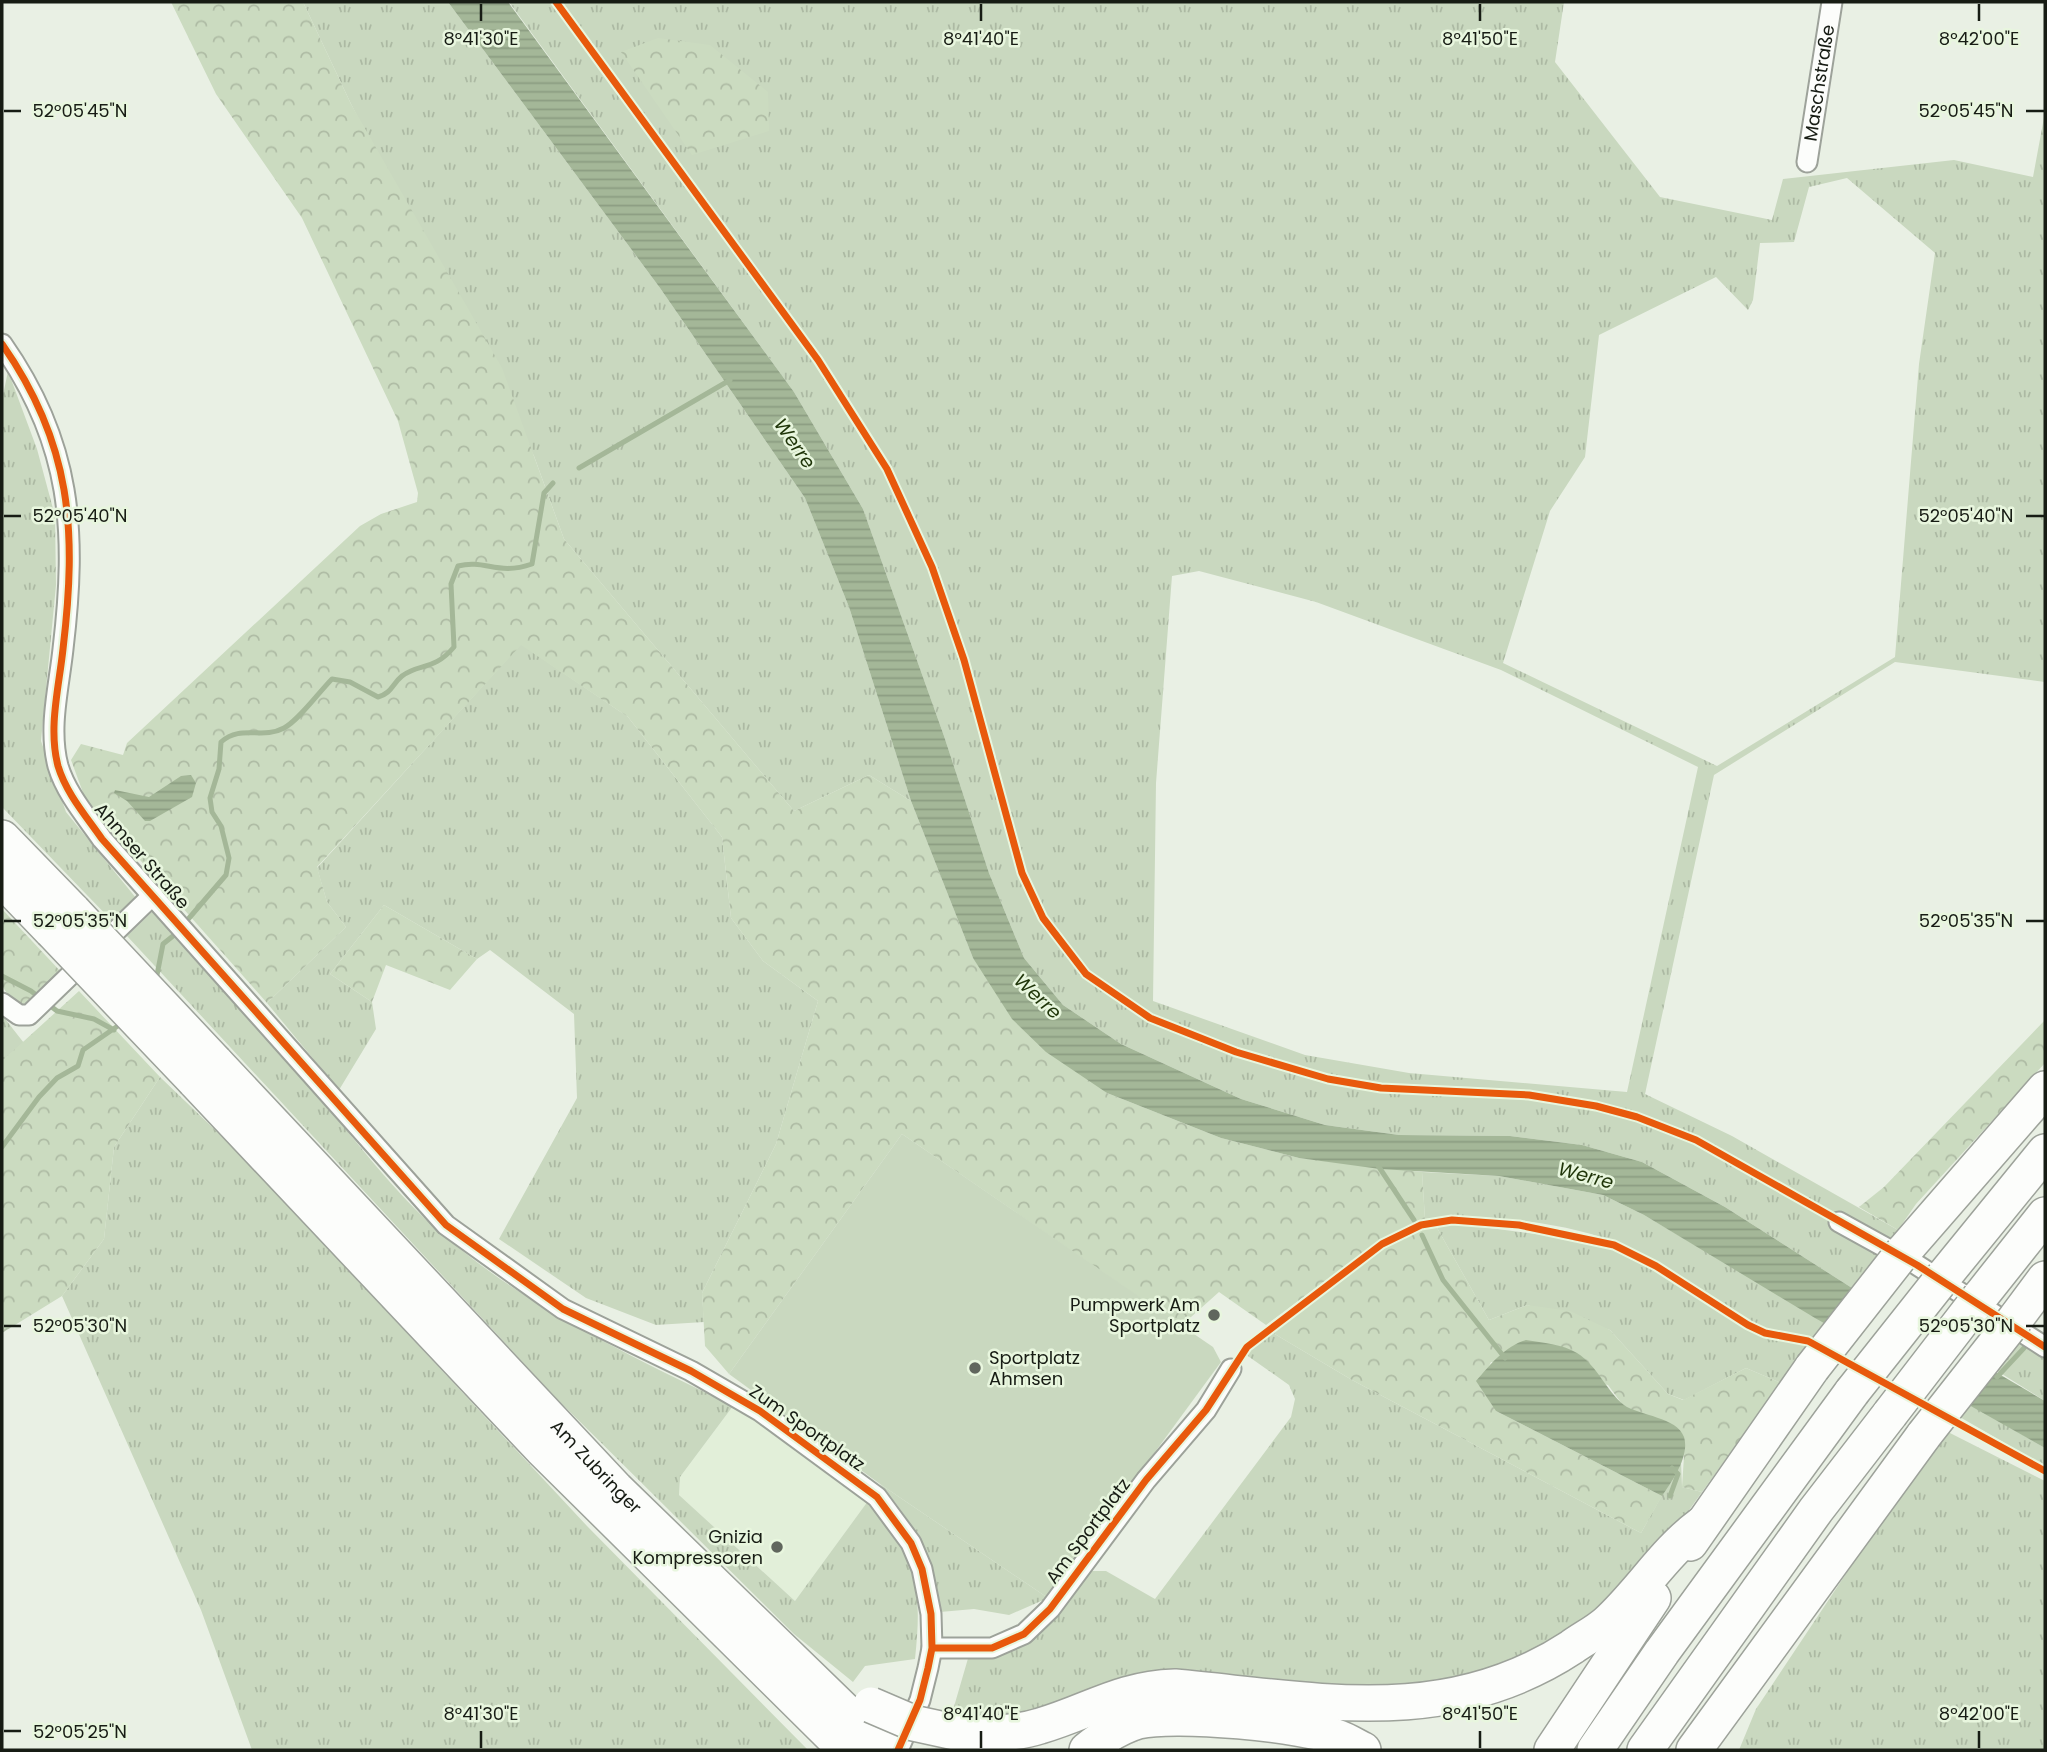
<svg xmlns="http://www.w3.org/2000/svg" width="2047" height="1752" viewBox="0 0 2047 1752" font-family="Poppins,sans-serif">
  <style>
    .built { fill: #e2efd9 }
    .grass { fill: url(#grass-tufts); fill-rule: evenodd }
    .forest { fill: url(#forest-crowns) }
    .garden { fill: #c9d8bf }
    .water { fill: url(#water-rules) }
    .pier { fill: #e9f0e4 }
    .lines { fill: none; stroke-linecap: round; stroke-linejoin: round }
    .stream { stroke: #a4b798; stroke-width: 5 }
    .street-casing { stroke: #9da29a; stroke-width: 23 }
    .highway-casing { stroke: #9da29a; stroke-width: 38 }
    .street { stroke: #fcfdfb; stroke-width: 19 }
    .highway { stroke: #fcfdfb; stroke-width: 35 }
    .highway-bridge-casing { stroke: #9da29a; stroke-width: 38; stroke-linecap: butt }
    .highway-bridge { stroke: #fcfdfb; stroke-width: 35 }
    .cycleway-casing { stroke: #e8f6de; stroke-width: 11 }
    .cycleway { stroke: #e8590c; stroke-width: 7 }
    .ticks { fill: none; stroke: #171c14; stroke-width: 2.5 }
    .poi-dot { fill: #60665d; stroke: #e8f6de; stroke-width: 2.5 }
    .labels { text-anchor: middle; stroke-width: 5; stroke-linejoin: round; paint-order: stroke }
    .street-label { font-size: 18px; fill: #171c14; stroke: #e8f6de }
    .poi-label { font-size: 18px; fill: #171c14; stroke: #e8f6de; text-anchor: end }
    .water-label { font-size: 19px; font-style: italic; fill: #1e3408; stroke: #e8f6de }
    .ticks-label { font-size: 18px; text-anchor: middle; fill: #171c14; stroke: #e8f6de; stroke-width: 5; stroke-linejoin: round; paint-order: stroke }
  </style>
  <defs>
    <pattern id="grass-tufts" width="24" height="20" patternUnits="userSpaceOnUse" patternTransform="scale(1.75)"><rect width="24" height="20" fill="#c9d8bf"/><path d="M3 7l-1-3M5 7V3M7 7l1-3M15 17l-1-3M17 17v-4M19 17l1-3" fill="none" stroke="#acb9a3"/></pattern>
    <pattern id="forest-crowns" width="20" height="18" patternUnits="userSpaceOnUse" patternTransform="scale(1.75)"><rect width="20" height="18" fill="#cbdbc0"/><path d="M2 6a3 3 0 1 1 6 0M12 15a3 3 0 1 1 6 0" fill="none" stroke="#aebba4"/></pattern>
    <pattern id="water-rules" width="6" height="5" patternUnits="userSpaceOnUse" patternTransform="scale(1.75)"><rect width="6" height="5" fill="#a4b798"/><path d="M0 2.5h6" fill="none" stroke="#8c9d82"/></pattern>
  </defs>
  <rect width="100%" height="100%" fill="#e9f0e4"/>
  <path class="built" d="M 733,1406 L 767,1426 L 868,1501 L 795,1601 L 679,1495 L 680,1477 Z"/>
  <path class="grass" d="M 303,2 L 448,2 L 660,288 L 805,498 L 849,607 L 911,801 L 869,775 L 794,811 L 564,539 L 534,456 L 351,104 Z
    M 509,2 L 1564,2 L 1555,62 L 1660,197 L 1772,220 L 1783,179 L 1954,160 L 2033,177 L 2045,112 L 2045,682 L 1895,662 L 1714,775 L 1645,1094 L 1732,1136 L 1898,1230 L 1852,1288 L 1725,1207 L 1642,1162 L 1582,1145 L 1510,1136 L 1399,1135 L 1325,1125 L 1241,1099 L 1121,1044 L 1063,1005 L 1024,958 L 989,873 L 944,736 L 863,509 L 794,392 ZM 1847,178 L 1935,253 L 1919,364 L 1895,657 L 1717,766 L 1503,663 L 1550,511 L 1585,457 L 1599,335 L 1716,277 L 1748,310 L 1753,300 L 1760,243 L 1794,242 L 1809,187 ZM 1199,571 L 1316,602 L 1501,670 L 1698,767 L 1627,1092 L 1409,1073 L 1305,1055 L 1153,1001 L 1156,783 L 1172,576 Z
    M 8,371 L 37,449 L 55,516 L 56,585 L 41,741 L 66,812 L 136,898 L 113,922 L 2,807 L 2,400 Z
    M 521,644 L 628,717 L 722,837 L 731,918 L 763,961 L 818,1001 L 776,1144 L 702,1293 L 704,1322 L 656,1325 L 586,1298 L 499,1239 L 577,1098 L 574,1014 L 490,950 L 477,959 L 384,905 L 330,974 L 372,1002 L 376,1029 L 339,1090 L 267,1003 L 346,927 L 327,902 L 317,868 Z
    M 152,912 C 206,970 260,1028 312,1088 C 354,1138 393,1192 442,1234 C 529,1309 631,1356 733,1406 L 680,1477 L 679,1495 L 795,1601 L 868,1501 C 916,1557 923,1586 915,1659 L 865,1666 L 853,1682 L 794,1634 L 558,1400 L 127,936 Z
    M 2,1015 L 24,1043 L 2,1061 Z
    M 160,1077 L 236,1150 L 587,1526 L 808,1750 L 252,1750 L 201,1610 L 62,1296 L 104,1239 L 114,1147 Z
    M 1422,1172 L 1499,1176 L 1603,1195 L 1644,1215 L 1825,1322 L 1812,1339 C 1793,1335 1774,1333 1756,1325 C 1718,1308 1684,1278 1648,1257 C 1588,1223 1492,1213 1425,1219 Z
    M 1459,1224 L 1567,1238 L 1613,1250 L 1662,1273 L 1749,1329 L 1807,1346 L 1781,1383 L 1746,1368 L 1684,1400 L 1668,1394 L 1610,1330 L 1527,1305 L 1489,1320 L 1436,1226 Z
    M 2028,1325 L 2045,1338 L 2045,1401 L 1994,1369 Z
    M 1273,1333 L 1352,1380 L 1641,1533 L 1681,1461 L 1682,1487 L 1702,1492 L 1659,1552 L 1618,1597 L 1529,1659 L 1436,1688 L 1032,1712 L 996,1720 L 960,1719 L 953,1710 L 969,1655 L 1022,1644 L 1040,1633 L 1086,1571 L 1106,1571 L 1155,1599 L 1291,1417 L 1295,1399 L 1289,1385 L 1245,1354 Z
    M 1968,1403 L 2045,1448 L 2045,1466 L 1958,1416 Z
    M 1946,1431 L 2045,1481 L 2045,1750 L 1739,1750 L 1756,1709 L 1911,1476 Z
    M 880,1484 L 1048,1598 L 1009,1615 L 974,1609 L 940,1612 C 935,1559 914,1523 880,1484 Z"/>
  <path class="forest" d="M 171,2 L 303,2 L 351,104 L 502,368 L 564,539 L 794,811 L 869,775 L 911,801 L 973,958 L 1107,1093 L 1221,1138 L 1299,1158 L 1422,1172 L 1425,1219 L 1376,1243 L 1266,1325 L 1219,1292 L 1181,1326 L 902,1134 L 729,1374 L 705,1346 L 702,1293 L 776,1144 L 818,1001 L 763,961 L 731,918 L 722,837 L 628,717 L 521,645 L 317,867 L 327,902 L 346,927 L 267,1003 L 85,798 L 71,760 L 81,744 L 123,755 L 127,743 L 360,526 L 381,514 L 417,502 L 418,493 L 398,421 L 302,218 L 216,94 Z
    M 658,38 L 710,45 L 768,92 L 769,131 L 692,155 L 621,52 Z
    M 384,905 L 477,959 L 450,990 L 386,965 L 372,1002 L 330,974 Z
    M 2,909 L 62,973 L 23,1005 L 11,999 L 2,986 Z
    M 79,991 L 160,1077 L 114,1147 L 104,1239 L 62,1296 L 2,1333 L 2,1061 Z
    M 2045,1020 L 2045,1063 L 1916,1204 L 1898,1230 L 1859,1207 L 1884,1187 Z
    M 1436,1226 L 1489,1320 L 1527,1305 L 1570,1311 L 1610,1330 L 1668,1394 L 1683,1400 L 1746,1368 L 1781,1383 L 1702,1492 L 1682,1487 L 1685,1441 L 1622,1404 L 1608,1385 L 1491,1362 L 1488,1368 L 1496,1411 L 1662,1496 L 1641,1533 L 1352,1380 L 1273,1333 C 1313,1302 1388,1232 1436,1226 Z"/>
  <path class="garden" d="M 902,1134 L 1213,1347 L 1221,1362 L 1048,1598 L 880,1484 L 729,1374 Z"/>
  <path class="water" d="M 448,2 L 508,2 L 794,392 L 863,509 L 944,736 L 989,873 L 1024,958 L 1063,1005 L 1121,1044 L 1241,1099 L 1325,1125 L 1399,1135 L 1510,1136 L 1582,1145 L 1642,1162 L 1725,1207 L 1852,1288 L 2045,1401 L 2045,1448 L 1815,1318 L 1644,1215 L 1603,1195 L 1499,1176 L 1380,1169 L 1299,1158 L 1221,1138 L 1107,1093 L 1046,1052 L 1012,1019 L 973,958 L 911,801 L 849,607 L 805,498 L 660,288 Z
    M 191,775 L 196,783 L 192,797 L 150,821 L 145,821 L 127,801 L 114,793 L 115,790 L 149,797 L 181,776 Z
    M 1526,1340 C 1543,1343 1562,1344 1577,1353 C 1598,1366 1606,1391 1624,1405 C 1640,1416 1677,1417 1684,1437 C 1690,1456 1672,1481 1662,1496 L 1496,1411 L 1476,1381 C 1490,1365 1505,1346 1526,1340 Z"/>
  <path class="pier" d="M 1855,1285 L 1996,1366 L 1965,1406 L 1823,1325 Z"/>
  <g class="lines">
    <path class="stream" d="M 579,468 L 730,380
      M 184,924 L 226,875 L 229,858 L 221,826 L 212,812 L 210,798 L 219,769 L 221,742 C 241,724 262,740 284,728 C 299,720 319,692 332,679 L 350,682 L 378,697 C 392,693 392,684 402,676 C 419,663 434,671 454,647 L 451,584 L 458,566 C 486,559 497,576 532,564 L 544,493 L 553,483
      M 2,976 L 31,991 L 57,1011 L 94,1019 L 114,1030
      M 156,980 L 163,944 L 178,932
      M 2,1147 L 39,1097 L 57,1078 L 78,1066 L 83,1050 L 122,1023
      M 1377,1164 L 1414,1220
      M 1422,1235 L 1443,1280 L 1505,1358
      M 1997,1377 L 2024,1348
      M 1670,1496 L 1678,1474 L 1672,1468"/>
    <g class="street-casing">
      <g id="street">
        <path id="s1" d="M 1807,162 L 1832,2"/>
        <path d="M 2,344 C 72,444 77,531 63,649 C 59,687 48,728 58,766 C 66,793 86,816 102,839 L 446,1225 L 563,1309 L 691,1371 L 760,1411 L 877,1497 L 911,1543 L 922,1569 L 931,1614 L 932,1648 L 928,1668 L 920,1700 L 898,1750"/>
        <path d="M 2,1003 L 19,1015 L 29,1015 L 153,895"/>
        <path d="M 1839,1222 L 1917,1265 L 2045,1347"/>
        <path d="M 932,1648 L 992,1648 L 1024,1634 L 1050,1609 L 1146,1480 L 1206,1410 L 1231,1369"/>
      </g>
    </g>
    <g class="highway-casing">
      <g id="highway">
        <path d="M 2,838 L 73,911"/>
        <path d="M 2,879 L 52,931"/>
        <path id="s2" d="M 215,1062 L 616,1489 L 885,1750"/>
        <path d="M 195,1081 L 542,1449 L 846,1750"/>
        <path d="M 1903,1252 L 2045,1089"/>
        <path d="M 1944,1276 L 2045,1152"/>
        <path d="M 1980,1297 L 2045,1215"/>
        <path d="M 2016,1318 L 2045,1279"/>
        <path d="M 1690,1543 L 1812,1368"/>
        <path d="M 959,1733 C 986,1734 1015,1734 1040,1726 C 1091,1711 1119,1689 1175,1687 C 1316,1700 1446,1730 1572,1647 C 1583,1639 1597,1632 1607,1623 C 1641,1592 1664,1552 1702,1524"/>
        <path d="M 1087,1750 C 1103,1737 1118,1727 1138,1721 C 1174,1712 1303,1724 1339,1738 C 1347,1741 1355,1746 1363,1750"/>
        <path d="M 1552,1750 L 1653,1598"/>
        <path d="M 1595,1750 L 1662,1652 L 1852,1392"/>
        <path d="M 1645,1750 L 1816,1510 L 1890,1414"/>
        <path d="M 1694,1750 L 1924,1435"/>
      </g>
    </g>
    <use href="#street" class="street"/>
    <use href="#highway" class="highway"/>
    <g class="highway-bridge-casing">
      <path id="highway-bridge" d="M 73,911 L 215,1062
        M 52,931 L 195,1081
        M 1812,1368 L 1903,1252
        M 1852,1392 L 1944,1276
        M 1890,1414 L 1980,1297
        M 1924,1435 L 2016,1318
        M 871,1705 L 913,1723 L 959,1733"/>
    </g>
    <use href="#highway-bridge" class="highway-bridge"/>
    <g class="cycleway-casing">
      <path id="cycleway" d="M 556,2 L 818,360 L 887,469 L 932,567 L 964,660 L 1022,873 L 1043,918 L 1086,974 L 1150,1018 L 1236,1052 L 1328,1079 L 1381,1088 L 1529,1095 L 1596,1106 L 1637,1117 L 1696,1140 L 1917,1265 L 2045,1347
        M 2,344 C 72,444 77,531 63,649 C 59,687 48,728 58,766 C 66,793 86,816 102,839 L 446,1225 L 563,1309 L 691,1371 L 760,1411 L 877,1497 L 911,1543 L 922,1569 L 931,1614 L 932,1648 L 928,1668 L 920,1700 L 898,1750
        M 932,1648 L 992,1648 L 1024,1634 L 1050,1609 L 1146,1480 L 1206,1410 L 1247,1347 L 1382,1244 L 1421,1225 L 1452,1220 L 1519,1225 L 1614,1245 L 1656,1266 L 1748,1325 L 1765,1333 L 1808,1341 L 2045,1471"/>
    </g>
    <use href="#cycleway" class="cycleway"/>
  </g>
  <path class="ticks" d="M 481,4 L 481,21M 981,4 L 981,21M 1480,4 L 1480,21M 1979,4 L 1979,21M 4,111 L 21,111M 2026,111 L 2044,111M 4,516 L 21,516M 2026,516 L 2044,516M 4,921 L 21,921M 2026,921 L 2044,921M 4,1326 L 21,1326M 2026,1326 L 2044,1326M 4,1731 L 21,1731M 481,1731 L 481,1748M 981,1731 L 981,1748M 1480,1731 L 1480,1748M 1979,1731 L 1979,1748"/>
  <g class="poi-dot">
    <circle cx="1214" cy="1315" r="7"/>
    <circle cx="975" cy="1368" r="7"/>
    <circle cx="777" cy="1547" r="7"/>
  </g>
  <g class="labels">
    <g class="street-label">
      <text dy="6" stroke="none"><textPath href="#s1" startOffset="80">Maschstraße</textPath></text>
      <text transform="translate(142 856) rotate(49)" y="6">Ahmser Straße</text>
      <text transform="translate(807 1428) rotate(35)" y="6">Zum Sportplatz</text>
      <text dy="6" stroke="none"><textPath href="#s2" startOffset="556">Am Zubringer</textPath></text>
      <text transform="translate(1088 1531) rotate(-53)" y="6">Am Sportplatz</text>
    </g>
    <g class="poi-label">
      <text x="1200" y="1311">Pumpwerk Am<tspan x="1200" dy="21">Sportplatz</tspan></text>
      <text x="989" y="1364" text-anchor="start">Sportplatz<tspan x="989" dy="21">Ahmsen</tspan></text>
      <text x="763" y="1543">Gnizia<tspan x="763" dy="21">Kompressoren</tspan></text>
    </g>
    <g class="water-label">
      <text transform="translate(795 443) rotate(55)" y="7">Werre</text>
      <text transform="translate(1038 996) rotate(43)" y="7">Werre</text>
      <text transform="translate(1586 1175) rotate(15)" y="7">Werre</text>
    </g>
  </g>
  <g class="ticks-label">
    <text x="481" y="45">8°41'30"E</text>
    <text x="981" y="45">8°41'40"E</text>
    <text x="1480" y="45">8°41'50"E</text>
    <text x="1979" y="45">8°42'00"E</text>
    <text x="80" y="117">52°05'45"N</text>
    <text x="1966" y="117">52°05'45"N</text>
    <text x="80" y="522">52°05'40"N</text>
    <text x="1966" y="522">52°05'40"N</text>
    <text x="80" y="927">52°05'35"N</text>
    <text x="1966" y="927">52°05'35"N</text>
    <text x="80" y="1332">52°05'30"N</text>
    <text x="1966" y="1332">52°05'30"N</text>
    <text x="481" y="1720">8°41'30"E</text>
    <text x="981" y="1720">8°41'40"E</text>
    <text x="1480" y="1720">8°41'50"E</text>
    <text x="1979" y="1720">8°42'00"E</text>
    <text x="80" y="1738">52°05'25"N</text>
  </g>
  <rect width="2047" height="1752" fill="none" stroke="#171c14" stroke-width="7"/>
</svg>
